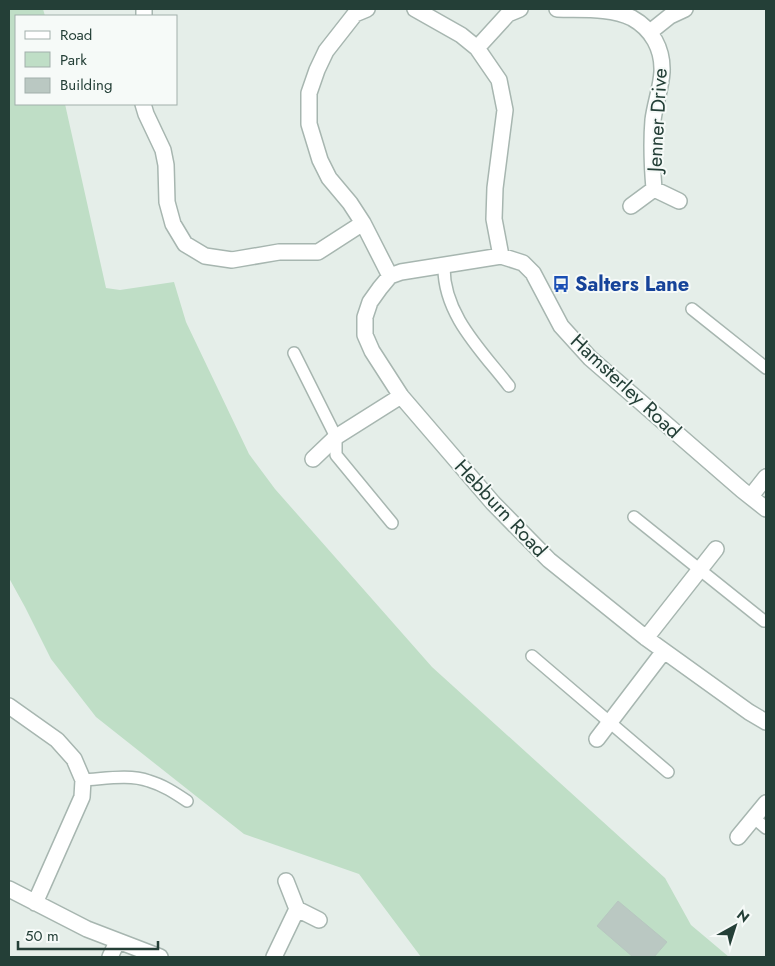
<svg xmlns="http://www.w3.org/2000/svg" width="775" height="966" viewBox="0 0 775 966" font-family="Jost,sans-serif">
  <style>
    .green { fill: #bfdec6 }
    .building { fill: #bac8c2; stroke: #b7c7c0 }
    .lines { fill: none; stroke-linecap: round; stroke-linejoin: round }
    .lane-casing { stroke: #a7b6b0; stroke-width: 14 }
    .street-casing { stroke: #a7b6b0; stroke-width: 18 }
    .lane { stroke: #fff; stroke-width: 11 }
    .street { stroke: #fff; stroke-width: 15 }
    .labels { text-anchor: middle; stroke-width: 4; stroke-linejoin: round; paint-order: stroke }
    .street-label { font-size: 20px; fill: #243f37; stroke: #f6faf8 }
    .transit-label { font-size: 20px; font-weight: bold; fill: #164399; stroke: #f6faf8; text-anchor: start }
  </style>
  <rect width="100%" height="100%" fill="#e5eee9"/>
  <path class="green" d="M 9,9 L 43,9 L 45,16 L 16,16 L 16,104 L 65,104 L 106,288 L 120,290 L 174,282 L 186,322 L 249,454 L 275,489 L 432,667 L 665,878 L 691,925 L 729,957 L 421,957 L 359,874 L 244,834 L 96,717 L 51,659 L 25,607 L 9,578 Z"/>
  <path class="building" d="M 618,901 L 667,942 L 654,957 L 633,957 L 597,926 Z"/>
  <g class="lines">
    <g class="lane-casing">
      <path id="lane" d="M 444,266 C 443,314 481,350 509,386
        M 692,309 L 766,368
        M 294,353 L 336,437 L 336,455 L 392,523
        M 634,517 L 764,621
        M 532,656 L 668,772
        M 83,780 C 104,779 129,774 149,781 C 163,785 175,793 187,801
        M 754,818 L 766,828"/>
    </g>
    <g class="street-casing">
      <path id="street" d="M 367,9 L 355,14 L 326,51 L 317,70 L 309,93 L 309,124 L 320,160 L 329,178 L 350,203 L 363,223 L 390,276
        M 415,9 L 461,35 L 477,48 L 499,80 L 505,110 L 495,188 L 494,219 L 501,256
        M 557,9 C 580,10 610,7 632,18 C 652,29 663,49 662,72 C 661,88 655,104 653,120 C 651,144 652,165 654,189
        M 144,16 L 144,9
        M 650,32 L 670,16 L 685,9
        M 477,48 L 508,14 L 520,9
        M 143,104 L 146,114 L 163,150 L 166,165 L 167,202 L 173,224 L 185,244 L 205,256 L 232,260 L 279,252 L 318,252 L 363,223
        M 631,206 L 654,189 L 679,201
        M 313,459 L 336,437 L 401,396
        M 751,496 L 766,477
        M 766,509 L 742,490 L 590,358 L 561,326 L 533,273 L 523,263 L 501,256 L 401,272 L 390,276 L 380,288 L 370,302 L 365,317 L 365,335 L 372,351 L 401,396 L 493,503 L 549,560 L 646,638 L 749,712 L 766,722
        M 646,638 L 716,549
        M 9,706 L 57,740 L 74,759 L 83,780 L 82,797 L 35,903
        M 597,739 L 664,651
        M 738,837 L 766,803
        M 286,881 L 297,909 L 319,920
        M 9,889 L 87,929 L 160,957
        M 110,957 L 117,942
        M 274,957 L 297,909"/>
    </g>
    <use href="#lane" class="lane"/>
    <use href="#street" class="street"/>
  </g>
  <defs>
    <g id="bus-bare" transform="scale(1.35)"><path d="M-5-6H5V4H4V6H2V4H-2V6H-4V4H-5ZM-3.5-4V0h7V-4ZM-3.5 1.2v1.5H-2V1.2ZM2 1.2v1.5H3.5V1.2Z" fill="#1a4fb4" stroke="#f6faf8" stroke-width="2.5" paint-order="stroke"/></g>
  </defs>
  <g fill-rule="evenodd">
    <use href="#bus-bare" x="561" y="284"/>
  </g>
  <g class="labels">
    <g class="street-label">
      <text transform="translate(657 120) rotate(-87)" y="7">Jenner Drive</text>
      <text transform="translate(626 386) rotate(43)" y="7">Hamsterley Road</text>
      <text transform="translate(501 508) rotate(47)" y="7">Hebburn Road</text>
    </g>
    <g class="transit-label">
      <text x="575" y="291">Salters Lane</text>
    </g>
  </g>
  <rect width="775" height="966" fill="none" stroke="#243f37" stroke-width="20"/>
  <rect x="15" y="15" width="162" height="90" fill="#f6faf8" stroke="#a2afab"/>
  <rect x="25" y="31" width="25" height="8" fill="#ffffff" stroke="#a2afab"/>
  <text x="60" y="40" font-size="15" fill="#243f37">Road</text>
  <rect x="25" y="52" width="25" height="15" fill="#bfdec6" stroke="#a2afab"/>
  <text x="60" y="65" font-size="15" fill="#243f37">Park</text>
  <rect x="25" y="78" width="25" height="15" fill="#bac8c2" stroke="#a2afab"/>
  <text x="60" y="90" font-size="15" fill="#243f37">Building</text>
  <g transform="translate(735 926) rotate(39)" stroke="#f6faf8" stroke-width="4" paint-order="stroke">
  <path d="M0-4L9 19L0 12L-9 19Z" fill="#243f37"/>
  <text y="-8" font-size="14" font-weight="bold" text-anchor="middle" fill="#243f37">N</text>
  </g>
  <path d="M18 941v8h140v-8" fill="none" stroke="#243f37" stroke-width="2.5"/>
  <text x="25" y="941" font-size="15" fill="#243f37" stroke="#f6faf8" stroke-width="4" paint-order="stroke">50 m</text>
</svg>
